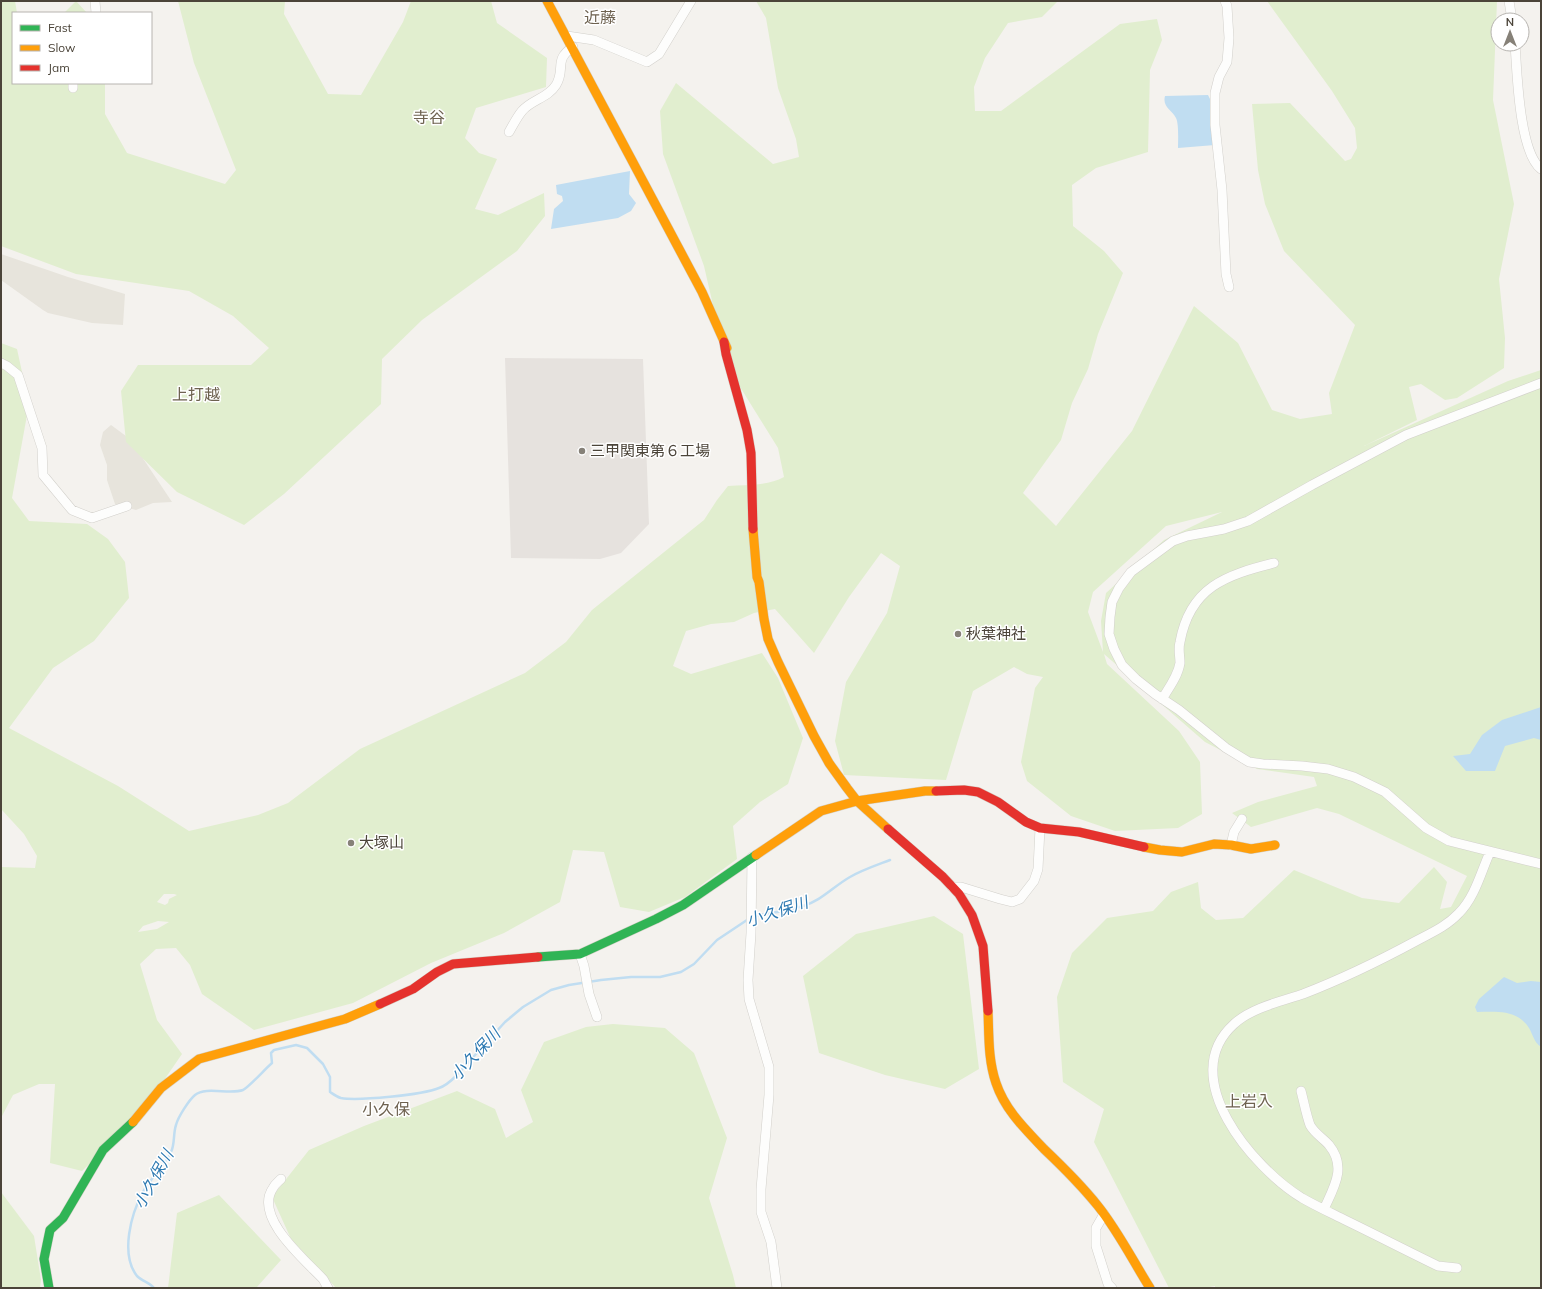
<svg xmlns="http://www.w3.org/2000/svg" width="1542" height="1289" viewBox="0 0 1542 1289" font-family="Mulish,'Noto Sans JP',sans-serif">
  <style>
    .residential { fill: #e7e4dc }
    .industrial { fill: #e6e2de }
    .green { fill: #e1eecf; fill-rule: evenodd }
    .water { fill: #c0ddf1 }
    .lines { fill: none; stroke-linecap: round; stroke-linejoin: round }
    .stream { stroke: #c0ddf1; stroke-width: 2.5 }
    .street-casing { stroke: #d2d0cb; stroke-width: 10 }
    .fast-casing { stroke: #d3cfc5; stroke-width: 10 }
    .slow-casing { stroke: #d3cfc5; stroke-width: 10 }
    .jam-casing { stroke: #d3cfc5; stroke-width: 10 }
    .street { stroke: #fdfdfc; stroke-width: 9 }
    .fast { stroke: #30b455; stroke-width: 9 }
    .slow { stroke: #ff9f0a; stroke-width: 9 }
    .jam { stroke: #e5322d; stroke-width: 9 }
    .poi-dot { fill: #868178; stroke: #fff; stroke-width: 1.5 }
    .labels { text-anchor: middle; stroke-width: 3; stroke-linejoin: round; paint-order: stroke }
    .poi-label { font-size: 15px; fill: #4b4439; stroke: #fff; text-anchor: start }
    .neighbourhood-label { font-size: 16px; fill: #6e6250; stroke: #fff }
    .water-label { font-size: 16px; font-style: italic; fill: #2e7ab2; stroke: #fff }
  </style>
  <rect width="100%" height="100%" fill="#f4f2ee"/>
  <path class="residential" d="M 1,254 L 68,277 L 125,294 L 123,325 L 92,323 L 48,313 L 43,310 L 1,280 Z
    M 111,425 L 130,439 L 172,502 L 153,503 L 136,510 L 115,504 L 107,480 L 107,465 L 100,445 L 103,432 Z"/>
  <path class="industrial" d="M 505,358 L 643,359 L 649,524 L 621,553 L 600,559 L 511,558 Z"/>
  <path class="green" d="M 1,1 L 15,1 L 17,13 L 13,13 L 13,83 L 105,83 L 105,114 L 127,153 L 225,184 L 236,170 L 194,63 L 178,1 L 285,1 L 284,14 L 328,94 L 361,95 L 403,22 L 411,1 L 491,1 L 497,23 L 547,58 L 546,87 L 476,108 L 465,138 L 479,153 L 497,159 L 475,209 L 498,215 L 544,193 L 545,216 L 517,251 L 422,320 L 382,359 L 381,404 L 284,494 L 244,525 L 177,492 L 126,442 L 121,391 L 138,365 L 251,365 L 269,348 L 233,316 L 189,291 L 76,274 L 1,246 Z
    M 76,1 L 87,13 L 64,13 Z
    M 756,1 L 1058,1 L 1042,17 L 1008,23 L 985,58 L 974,87 L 975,111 L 1001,111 L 1120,24 L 1157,19 L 1162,40 L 1150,70 L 1148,152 L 1096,168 L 1072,185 L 1073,226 L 1104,251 L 1123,273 L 1098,334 L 1088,369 L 1072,403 L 1061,440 L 1023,493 L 1056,526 L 1132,431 L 1194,306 L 1238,343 L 1272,410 L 1300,419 L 1332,414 L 1329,393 L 1355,325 L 1284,251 L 1265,204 L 1258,170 L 1252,104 L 1290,103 L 1345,161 L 1351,159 L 1357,148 L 1355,128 L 1332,91 L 1267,1 L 1497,1 L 1493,100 L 1514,204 L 1499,279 L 1505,338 L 1504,368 L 1457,398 L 1445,400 L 1421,384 L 1409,387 L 1417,420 L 1364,446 L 1508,381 L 1541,370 L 1541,1288 L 1215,1288 L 1215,1286 L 1204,1288 L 1169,1288 L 1094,1142 L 1104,1109 L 1063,1082 L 1057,997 L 1072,953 L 1107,918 L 1153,911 L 1171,892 L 1198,882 L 1201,908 L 1216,920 L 1243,918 L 1294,870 L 1362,898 L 1399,903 L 1434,867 L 1447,882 L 1440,909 L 1451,907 L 1467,876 L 1339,814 L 1317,808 L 1251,827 L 1232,813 L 1258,802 L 1317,786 L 1314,777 L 1257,769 L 1205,742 L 1104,654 L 1107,664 L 1179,731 L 1200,762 L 1202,814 L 1178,828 L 1115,831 L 1071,816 L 1027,781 L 1021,762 L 1035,688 L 1043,677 L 1027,674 L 1014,667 L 973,691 L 946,780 L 844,775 L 835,741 L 846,682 L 887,613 L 900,566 L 881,553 L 849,597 L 814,653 L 775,609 L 754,613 L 734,622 L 711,624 L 686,631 L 673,666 L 691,674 L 762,653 L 778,678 L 803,738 L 788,784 L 760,802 L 733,826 L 737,859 L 685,897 L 649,912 L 620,907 L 604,852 L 573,850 L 560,902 L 504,933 L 431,963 L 353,1003 L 254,1030 L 202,994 L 190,965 L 176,948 L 156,949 L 140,964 L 157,1020 L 182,1054 L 140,1115 L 82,1171 L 50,1163 L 55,1084 L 39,1084 L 13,1095 L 1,1118 L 1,867 L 35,868 L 37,856 L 24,834 L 1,809 L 1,343 L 17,349 L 29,404 L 12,498 L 29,521 L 87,524 L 108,539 L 125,562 L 129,598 L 94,641 L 53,668 L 9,728 L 118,786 L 189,831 L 258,815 L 288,803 L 360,749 L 525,673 L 566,642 L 592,610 L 704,520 L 717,500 L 728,486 C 746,485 768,486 784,477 L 778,448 L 727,366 L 704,266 L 663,154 L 660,111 L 676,83 L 773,164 L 799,157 L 796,139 L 778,88 L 766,18 ZM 1222,512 L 1164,540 L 1106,593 L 1101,621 L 1103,652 L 1088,612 L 1093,592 L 1166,526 ZM 164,894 L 174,894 L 177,895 L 169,899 L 168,903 L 165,905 L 157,902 ZM 158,921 L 169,922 L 157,929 L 138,932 L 143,926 Z
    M 934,916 L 963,934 L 979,1069 L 945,1089 L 885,1075 L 819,1053 L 803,976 L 856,934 Z
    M 613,1024 L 665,1028 L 694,1053 L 727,1138 L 709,1198 L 733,1275 L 736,1288 L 336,1288 L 291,1239 L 272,1197 L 309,1150 L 364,1126 L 457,1091 L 495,1109 L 506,1138 L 533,1122 L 521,1090 L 544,1042 L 586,1027 Z
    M 1,1192 L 34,1236 L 41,1280 L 40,1288 L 1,1288 Z
    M 219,1195 L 281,1260 L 257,1287 L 259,1288 L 168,1288 L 177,1213 Z"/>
  <path class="water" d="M 1208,95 L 1211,101 L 1215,145 L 1178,148 C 1178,141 1179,124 1176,118 C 1172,110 1162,107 1165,96 Z
    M 630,171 L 629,194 L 636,203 L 631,211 L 618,218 L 551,229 L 554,209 L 563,201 L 562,196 L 557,194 L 556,185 Z
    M 1541,707 L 1541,740 L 1534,738 L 1505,746 L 1495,771 L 1466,771 L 1453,756 L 1470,754 L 1482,735 L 1502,720 Z
    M 1504,977 L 1517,983 L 1531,981 L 1541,982 L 1541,1047 C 1534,1042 1533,1035 1529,1028 C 1517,1009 1496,1012 1477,1012 L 1475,1007 L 1479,999 Z"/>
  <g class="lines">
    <path class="stream" d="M 754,916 C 770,913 787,911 803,906 C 821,901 834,886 850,877 C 862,870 877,865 890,860
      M 154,1288 C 150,1283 142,1281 137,1276 C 120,1254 131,1214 143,1192 C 151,1177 164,1167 171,1152 C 175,1144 173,1134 176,1125 C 178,1117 189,1100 195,1095 C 206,1086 230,1095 243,1090 C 250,1086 265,1069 272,1063 L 271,1053 L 274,1050 L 296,1045 L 307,1048 L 323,1064 L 330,1077 L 330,1092 C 333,1094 337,1097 341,1098 C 358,1101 422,1095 439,1088 C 445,1086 451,1081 456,1076 L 505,1022 L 523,1007 L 551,990 L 569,985 L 601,980 L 631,977 L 660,977 L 681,972 L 694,964 L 717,940 L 750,918"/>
    <g class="street-casing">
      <path id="street" d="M 95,1 L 96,13
        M 1225,1 L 1227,6 L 1229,38 L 1227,62 L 1219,77 L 1215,93 L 1215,125 L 1222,190 L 1226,274 L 1229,287
        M 1509,1 L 1512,20
        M 567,36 L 594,40 L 647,62 L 659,54 L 691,1
        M 1515,44 C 1517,71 1519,152 1541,169
        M 73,83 L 73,88
        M 509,132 C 513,125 517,117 522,111 C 531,100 548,98 556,85 C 566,69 553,60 573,47
        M 1,363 L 7,366 L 18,375 L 42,448 L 43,475 L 72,510 L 92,518 L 127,506
        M 1541,383 L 1406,435 L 1312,485 L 1248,521 L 1224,529 L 1187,536 L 1173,541 L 1131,572 L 1119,588 L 1112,602 L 1110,617 L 1109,634 L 1114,649 L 1122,665 L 1136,679 L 1155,694 L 1179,710 L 1226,748 L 1249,762 L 1263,764 L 1302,766 L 1328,769 L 1354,777 L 1385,792 L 1426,828 L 1449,841 L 1541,864
        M 1162,699 C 1169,688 1178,676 1180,663 C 1180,656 1178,649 1180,642 C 1190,587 1226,575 1274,563
        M 1231,845 L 1234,832 L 1242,819
        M 752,857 L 751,933 L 748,980 L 749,999 L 769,1067 L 769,1095 L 761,1189 L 761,1212 L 771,1242 L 777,1288
        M 952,887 L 961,887 L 1000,899 L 1012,902 L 1020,899 L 1034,881 L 1038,869 L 1040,828
        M 580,954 L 584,966 L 589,994 L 597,1017
        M 1301,1091 C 1304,1102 1306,1114 1310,1125 C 1314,1133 1324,1139 1329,1145 C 1347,1167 1334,1187 1324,1209
        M 281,1179 C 278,1182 275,1184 273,1188 C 253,1217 305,1260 323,1279 L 328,1288
        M 1104,1214 L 1096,1228 L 1096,1246 L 1108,1284 L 1112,1288
        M 1457,1268 L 1438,1266 C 1407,1251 1376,1235 1345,1220 C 1331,1213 1316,1206 1302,1198 C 1253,1168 1175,1077 1234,1024 C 1251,1008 1282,1001 1303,994 C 1342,979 1379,961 1416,941 C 1431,933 1447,926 1459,913 C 1475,897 1481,872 1490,852"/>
    </g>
    <g class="fast-casing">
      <path id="fast" d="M 538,957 L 580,954 L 656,919 L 683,905 L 756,855
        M 49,1288 L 44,1259 L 50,1230 L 63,1218 L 103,1150 L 133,1122"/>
    </g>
    <g class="slow-casing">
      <path id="slow" d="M 547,1 L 702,292 L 727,348
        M 753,529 L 757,577 L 759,582 L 764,619 L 768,639 L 778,662 L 814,736 L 829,763 L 847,788 L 857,801 L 888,829
        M 1144,847 L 1160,850 L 1182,852 L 1214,844 L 1231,845 L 1251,849 L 1275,845
        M 756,855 L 821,811 L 857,801 L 925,791 L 936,791
        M 988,1011 C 989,1035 988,1060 996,1083 C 1005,1110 1025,1129 1044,1149 C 1063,1167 1082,1186 1098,1206 C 1118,1231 1133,1261 1150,1288
        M 133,1122 L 161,1088 L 199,1059 L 345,1019 L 380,1004"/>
    </g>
    <g class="jam-casing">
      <path id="jam" d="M 724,342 L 726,354 L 747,430 L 751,453 L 753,529
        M 936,791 L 964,790 L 978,792 L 998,802 L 1026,822 L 1040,828 L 1079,832 L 1144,847
        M 888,829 L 943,877 L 959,894 L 972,915 L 983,946 L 988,1011
        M 380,1004 L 413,989 L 437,972 L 453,964 L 538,957"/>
    </g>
    <use href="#street" class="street"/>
    <use href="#fast" class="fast"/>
    <use href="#slow" class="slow"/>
    <use href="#jam" class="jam"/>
  </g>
  <g class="poi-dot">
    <circle cx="582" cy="451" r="4"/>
    <circle cx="958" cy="634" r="4"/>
    <circle cx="351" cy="843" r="4"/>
  </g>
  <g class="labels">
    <g class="poi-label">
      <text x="590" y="456">三甲関東第６工場</text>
      <text x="966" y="639">秋葉神社</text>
      <text x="359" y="848">大塚山</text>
    </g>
    <g class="neighbourhood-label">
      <text x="600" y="23">近藤</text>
      <text x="429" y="123">寺谷</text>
      <text x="196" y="400">上打越</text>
      <text x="1249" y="1107">上岩入</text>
      <text x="386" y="1115">小久保</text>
    </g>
    <g class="water-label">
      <text transform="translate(777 911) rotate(-18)" y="6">小久保川</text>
      <text transform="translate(475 1054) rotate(-47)" y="6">小久保川</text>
      <text transform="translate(153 1179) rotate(-61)" y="6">小久保川</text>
    </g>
  </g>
  <rect width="1542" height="1289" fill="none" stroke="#4b4439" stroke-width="4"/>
  <rect x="12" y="12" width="140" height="72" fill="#ffffff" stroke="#b7b4b0"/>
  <rect x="20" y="25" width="20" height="6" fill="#30b455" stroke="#b7b4b0"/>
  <text x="48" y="32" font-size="12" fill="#4b4439">Fast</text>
  <rect x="20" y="45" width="20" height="6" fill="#ff9f0a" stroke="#b7b4b0"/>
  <text x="48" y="52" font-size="12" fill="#4b4439">Slow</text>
  <rect x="20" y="65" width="20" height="6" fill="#e5322d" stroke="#b7b4b0"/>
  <text x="48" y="72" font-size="12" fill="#4b4439">Jam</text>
  <g transform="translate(1510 32)"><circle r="19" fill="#ffffff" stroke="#b7b4b0"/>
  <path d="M0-3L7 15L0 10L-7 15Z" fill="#868178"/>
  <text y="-6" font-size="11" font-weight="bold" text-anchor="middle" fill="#4b4439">N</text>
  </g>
</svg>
